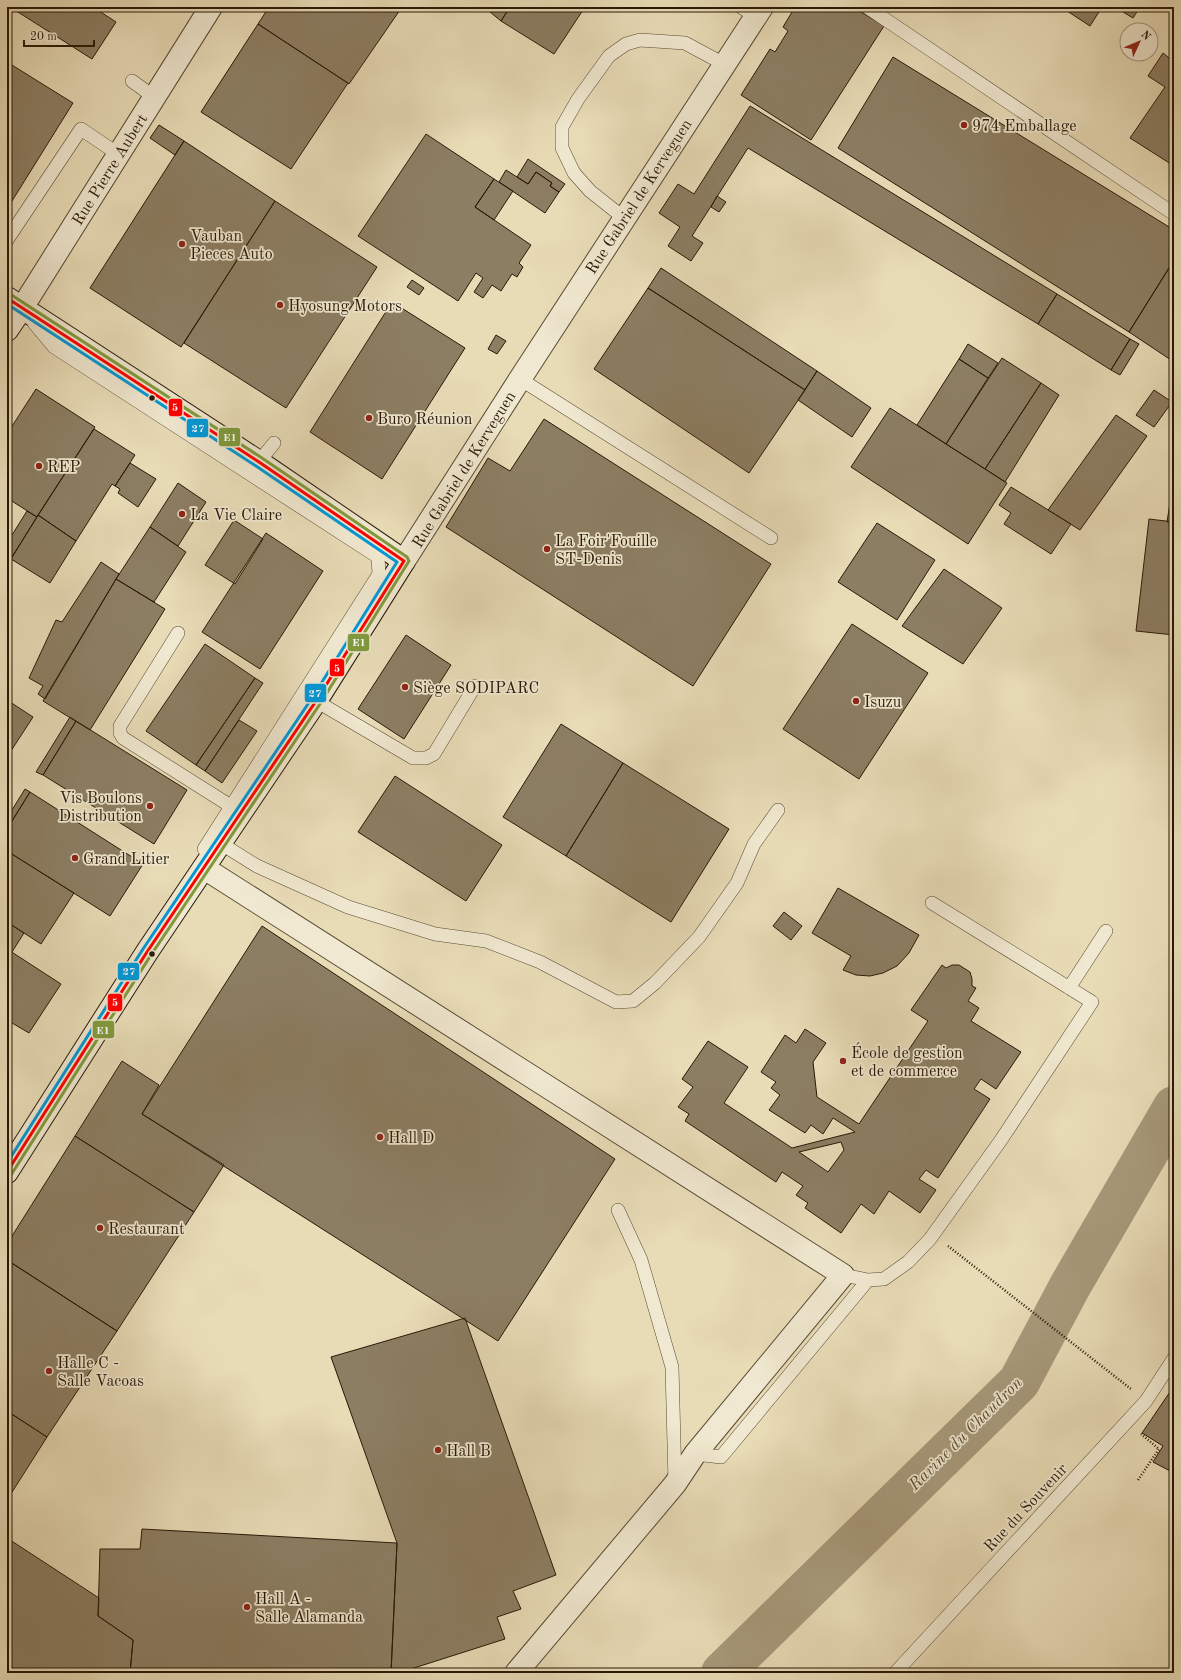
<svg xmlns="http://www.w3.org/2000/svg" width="1181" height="1680" viewBox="0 0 1181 1680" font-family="'Old Standard TT',serif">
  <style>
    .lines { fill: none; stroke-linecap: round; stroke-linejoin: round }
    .river { stroke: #a79a7b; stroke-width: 42 }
    .building { fill: #8c7e63; stroke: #281907; fill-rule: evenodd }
    .lane-casing { stroke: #584a33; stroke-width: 14 }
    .street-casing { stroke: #584a33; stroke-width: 24 }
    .secondary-casing { stroke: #281907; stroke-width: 24 }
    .path { stroke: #281907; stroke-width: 2.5; stroke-dasharray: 1 2; stroke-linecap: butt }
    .lane { stroke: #f0e8d0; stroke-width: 13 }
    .street { stroke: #f0e8d0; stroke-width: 22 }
    .secondary { stroke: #f0e8d0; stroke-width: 22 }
    .bus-1-casing { stroke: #f0e8d0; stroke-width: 6 }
    .bus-2-casing { stroke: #f0e8d0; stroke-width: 6 }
    .bus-3-casing { stroke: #f0e8d0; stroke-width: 6 }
    .bus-1 { stroke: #f00; stroke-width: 3 }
    .bus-2 { stroke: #0298d8; stroke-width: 3 }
    .bus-3 { stroke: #809a3c; stroke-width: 3 }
    .poi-dot { fill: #8f2418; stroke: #f0e8d0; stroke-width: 1.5 }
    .bus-dot { fill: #281907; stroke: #f0e8d0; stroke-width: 1.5 }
    .labels { text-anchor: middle; stroke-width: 3.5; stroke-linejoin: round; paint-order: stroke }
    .poi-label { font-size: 16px; fill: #281907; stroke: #f0e8d0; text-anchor: start }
    .street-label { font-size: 16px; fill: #281907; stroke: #f0e8d0 }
    .water-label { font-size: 17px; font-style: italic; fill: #5b4d35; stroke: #f0e8d0 }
    .line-badge { stroke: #f0e8d0; stroke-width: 1.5 }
    .badge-label { font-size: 11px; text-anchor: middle; font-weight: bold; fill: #fff }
  </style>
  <rect width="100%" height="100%" fill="#e8dcb7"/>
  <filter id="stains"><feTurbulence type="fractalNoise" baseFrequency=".005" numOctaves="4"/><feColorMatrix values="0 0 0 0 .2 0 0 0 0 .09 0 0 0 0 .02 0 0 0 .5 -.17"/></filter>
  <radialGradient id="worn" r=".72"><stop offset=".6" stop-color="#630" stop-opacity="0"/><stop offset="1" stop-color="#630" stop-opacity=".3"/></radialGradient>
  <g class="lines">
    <path class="river" d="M 722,1673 L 1019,1382 L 1070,1286 L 1174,1107"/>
  </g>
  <path class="building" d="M 10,7 L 93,7 L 116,22 L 92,59 Z
    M 269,7 L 402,7 L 349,84 L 258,24 Z
    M 484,7 L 510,7 L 501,21 Z
    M 510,7 L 585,7 L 554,54 L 501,21 Z
    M 795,7 L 853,7 L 884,26 L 811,140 L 741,95 L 770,49 L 775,52 L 788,31 L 783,27 Z
    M 1061,7 L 1102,7 L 1090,26 Z
    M 1115,7 L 1140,7 L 1133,18 Z
    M 258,24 L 348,83 L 291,169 L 201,112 Z
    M 1163,53 L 1174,62 L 1174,166 L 1130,138 L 1165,87 L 1148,76 Z
    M 893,57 L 1174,230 L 1174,260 L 1129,332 L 838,148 Z
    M 7,62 L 73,103 L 7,209 Z
    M 750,106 L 1057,294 L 1038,324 L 748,148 L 692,236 L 703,243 L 691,261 L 668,246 L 680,227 L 659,213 L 678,184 L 694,194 Z
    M 159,125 L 184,141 L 175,155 L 150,138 Z
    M 426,134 L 494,179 L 475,207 L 531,245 L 519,263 L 523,267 L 517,277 L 512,274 L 501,291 L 492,285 L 483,298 L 474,292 L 483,278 L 476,273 L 458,301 L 358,236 Z
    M 184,141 L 275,201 L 181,347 L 90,288 Z
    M 528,159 L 565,184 L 559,192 L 550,186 L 552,183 L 536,172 L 528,184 L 517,177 Z
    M 506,170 L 528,184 L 536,172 L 552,183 L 550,186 L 559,192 L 545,213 L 499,182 Z
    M 494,179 L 513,191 L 494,220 L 475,207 Z
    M 717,196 L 726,202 L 719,212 L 711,207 Z
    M 275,201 L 377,267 L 286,408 L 184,343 Z
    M 1174,260 L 1174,362 L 1129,332 Z
    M 661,268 L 817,371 L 805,390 L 648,288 Z
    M 412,280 L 424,288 L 419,295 L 407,287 Z
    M 648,288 L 805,390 L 749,473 L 594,369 Z
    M 1057,294 L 1130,339 L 1111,370 L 1038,324 Z
    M 392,302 L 465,348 L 382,479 L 310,432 Z
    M 496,335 L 506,341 L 497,354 L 488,349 Z
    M 1130,339 L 1139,344 L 1120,375 L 1111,370 Z
    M 968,344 L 998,363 L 988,378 L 959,359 Z
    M 1002,358 L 1041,383 L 985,469 L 946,444 Z
    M 959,359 L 988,378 L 946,444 L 917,425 Z
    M 817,371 L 871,408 L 852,437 L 798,400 Z
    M 1041,383 L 1059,395 L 1005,482 L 985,469 Z
    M 36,389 L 95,427 L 37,517 L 7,498 L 7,434 Z
    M 1154,390 L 1172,402 L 1154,427 L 1136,415 Z
    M 890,408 L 1007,483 L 968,544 L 851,467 Z
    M 1116,415 L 1147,436 L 1080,530 L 1048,510 Z
    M 544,419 L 771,564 L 693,686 L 446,527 L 488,458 L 510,471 Z
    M 94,429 L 135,455 L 115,486 L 112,484 L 76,541 L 38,515 Z
    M 130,463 L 156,479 L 138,507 L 118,493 L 120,489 L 115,486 Z
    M 178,483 L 206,502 L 178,546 L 150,527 Z
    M 1011,487 L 1071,524 L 1051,554 L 1004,524 L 1011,513 L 999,505 Z
    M 1170,503 L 1174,503 L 1174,522 L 1167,522 Z
    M 27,511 L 37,517 L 7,565 L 7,531 L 12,535 Z
    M 38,515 L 76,541 L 50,583 L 11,559 Z
    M 1149,519 L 1174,522 L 1174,635 L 1136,631 Z
    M 234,520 L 263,539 L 235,584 L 205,565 Z
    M 877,523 L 935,560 L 897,620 L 838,582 Z
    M 150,527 L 186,552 L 154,602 L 116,579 Z
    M 266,533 L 323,571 L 260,669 L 202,632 Z
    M 101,562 L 119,574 L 45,699 L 38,694 L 43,686 L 29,678 L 56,620 L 62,622 Z
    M 944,569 L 1002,608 L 963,664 L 902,626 Z
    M 116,579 L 165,609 L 90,730 L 43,701 Z
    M 852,624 L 928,673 L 859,779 L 783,729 Z
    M 406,635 L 451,665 L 404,739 L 358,709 Z
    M 205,644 L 255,678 L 196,765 L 146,731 Z
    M 255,678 L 263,683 L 205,771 L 196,765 Z
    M 7,700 L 33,717 L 7,757 Z
    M 70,717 L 76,721 L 43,775 L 36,772 Z
    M 239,720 L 257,731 L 222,783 L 205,771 Z
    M 76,721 L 187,790 L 154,844 L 43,775 Z
    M 561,724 L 623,763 L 566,856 L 503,817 Z
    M 623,763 L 729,829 L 671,922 L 566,856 Z
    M 395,776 L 502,845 L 466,901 L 358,832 Z
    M 25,789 L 30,792 L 7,829 L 7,818 Z
    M 30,792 L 143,864 L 110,916 L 7,851 L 7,829 Z
    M 7,851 L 74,893 L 41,944 L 7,922 Z
    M 838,888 L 919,935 L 909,953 L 897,966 L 883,973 L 870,976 L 856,975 L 843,970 L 851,956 L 812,933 Z
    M 784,912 L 802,926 L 791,940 L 773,926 Z
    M 7,922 L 24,933 L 12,952 L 7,949 Z
    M 262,926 L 615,1159 L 498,1341 L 142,1114 Z
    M 7,949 L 61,984 L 29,1033 L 7,1020 L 7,1011 L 10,1007 L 7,1005 Z
    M 942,965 L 946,968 L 952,965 L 959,965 L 970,972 L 972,979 L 972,986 L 976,988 L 968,1001 L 979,1008 L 971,1021 L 1021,1052 L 996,1089 L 981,1079 L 974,1089 L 990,1099 L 938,1178 L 926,1170 L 919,1179 L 936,1190 L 920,1213 L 889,1191 L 874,1214 L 861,1204 L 841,1233 L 805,1208 L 808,1203 L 796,1195 L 803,1186 L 782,1172 L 776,1182 L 685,1121 L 689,1114 L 678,1107 L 693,1087 L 682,1079 L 708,1041 L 748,1067 L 724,1103 L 792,1148 L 855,1132 L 833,1118 L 823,1134 L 811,1125 L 805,1133 L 769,1110 L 780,1095 L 771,1088 L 776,1082 L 761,1072 L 785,1035 L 796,1043 L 805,1029 L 826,1043 L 813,1062 L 817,1097 L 859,1124 L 928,1021 L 911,1010 ZM 841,1142 L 844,1150 L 828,1172 L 799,1152 Z
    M 122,1061 L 159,1085 L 142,1114 L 224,1165 L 194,1212 L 75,1136 Z
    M 75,1136 L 194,1212 L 117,1331 L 7,1260 L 7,1244 Z
    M 7,1260 L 117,1331 L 47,1437 L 7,1411 Z
    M 465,1318 L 556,1575 L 513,1591 L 521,1609 L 497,1617 L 505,1639 L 414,1668 L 413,1673 L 391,1673 L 397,1543 L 331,1357 Z
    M 1174,1386 L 1174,1473 L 1153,1462 L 1163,1446 L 1142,1433 Z
    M 7,1411 L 47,1437 L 7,1500 Z
    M 142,1529 L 397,1543 L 391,1673 L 130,1673 L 133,1640 L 98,1616 L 100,1549 L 140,1549 Z
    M 7,1538 L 99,1598 L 98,1616 L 133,1640 L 130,1673 L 13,1673 L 7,1668 Z"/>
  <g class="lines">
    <g class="lane-casing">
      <path id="lane" d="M 741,7 L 757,17
        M 867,7 L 1174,214
        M 132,81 L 154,97
        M 624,218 L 590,191 L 574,173 L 562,148 L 562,127 L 578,99 L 609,56 L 626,44 L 640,40 L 685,43 L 724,64
        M 7,240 L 81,129 L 118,154
        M 34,323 L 54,347 L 378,557 L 379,574 L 204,849
        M 520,379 L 771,538
        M 259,462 L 274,443
        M 178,633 L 120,726 L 120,733 L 123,738 L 237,810
        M 316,701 L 413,758 L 426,758 L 434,754 L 475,686
        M 220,843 L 257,866 L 348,907 L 435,934 L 486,941 L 540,962 L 616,1002 L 633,1001 L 655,983 L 699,937 L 737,883 L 754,844 L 778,810
        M 1069,988 L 1106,931
        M 618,1210 L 641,1260 L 672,1367 L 675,1482
        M 843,1275 L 868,1280 L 884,1279 L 908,1262 L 930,1239 L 1001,1140 L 1092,1002 L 932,903
        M 695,1454 L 721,1457 L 868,1280
        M 895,1673 L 1146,1401 L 1174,1358"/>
    </g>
    <g class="street-casing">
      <path id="street" d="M 22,308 L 211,7
        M 404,561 L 520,379 L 762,7
        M 204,868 L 843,1275 L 695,1454 L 675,1484 L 516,1673"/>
    </g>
    <g class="secondary-casing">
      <path id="secondary" d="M 7,298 L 259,462 L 404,561 L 316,701 L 147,952 L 7,1172
        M 7,330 L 22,308"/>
    </g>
    <path class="path" d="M 948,1246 L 1131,1389
      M 1138,1480 L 1159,1449 L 1141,1434"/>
    <use href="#lane" class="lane"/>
    <use href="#street" class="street"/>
    <use href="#secondary" class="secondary"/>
    <g class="bus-1-casing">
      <path id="bus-1" d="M 7,298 L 259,462 L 404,561 L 316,701 L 147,952 L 7,1172"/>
    </g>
    <g class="bus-2-casing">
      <path id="bus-2" d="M 7,304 L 256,466 L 397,562 L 312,698 L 143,949 L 7,1163"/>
    </g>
    <g class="bus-3-casing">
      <path id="bus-3" d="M 10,294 L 262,458 L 407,557 L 409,561 L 320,704 L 151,955 L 11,1175"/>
    </g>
    <use href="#bus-1" class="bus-1"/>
    <use href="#bus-2" class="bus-2"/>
    <use href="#bus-3" class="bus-3"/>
  </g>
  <g class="poi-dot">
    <circle cx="964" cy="125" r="4"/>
    <circle cx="182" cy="244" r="4"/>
    <circle cx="280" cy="305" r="4"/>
    <circle cx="369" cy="418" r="4"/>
    <circle cx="39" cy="466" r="4"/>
    <circle cx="182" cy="514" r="4"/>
    <circle cx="547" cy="549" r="4"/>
    <circle cx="405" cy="687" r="4"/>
    <circle cx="856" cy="701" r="4"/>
    <circle cx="150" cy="806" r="4"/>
    <circle cx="75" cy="858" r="4"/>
    <circle cx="843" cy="1061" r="4"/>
    <circle cx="380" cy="1137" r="4"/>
    <circle cx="100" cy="1228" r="4"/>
    <circle cx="49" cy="1371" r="4"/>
    <circle cx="438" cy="1450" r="4"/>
    <circle cx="247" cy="1607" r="4"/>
  </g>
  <g class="bus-dot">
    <circle cx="152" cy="398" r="3.5"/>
    <circle cx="152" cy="954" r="3.5"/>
  </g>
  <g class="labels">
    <g class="poi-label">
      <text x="972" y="131">974 Emballage</text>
      <text x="190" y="241">Vauban<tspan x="190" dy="18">Pieces Auto</tspan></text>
      <text x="288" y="311">Hyosung Motors</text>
      <text x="377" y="424">Buro Réunion</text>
      <text x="47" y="472">REP</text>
      <text x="190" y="520">La Vie Claire</text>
      <text x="555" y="546">La Foir'Fouille<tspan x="555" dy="18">ST-Denis</tspan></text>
      <text x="413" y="693">Siège SODIPARC</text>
      <text x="864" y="707">Isuzu</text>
      <text x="142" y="803" text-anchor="end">Vis Boulons<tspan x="142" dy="18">Distribution</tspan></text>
      <text x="83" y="864">Grand Litier</text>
      <text x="851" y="1058">École de gestion<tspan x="851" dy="18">et de commerce</tspan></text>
      <text x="388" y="1143">Hall D</text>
      <text x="108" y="1234">Restaurant</text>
      <text x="57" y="1368">Halle C -<tspan x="57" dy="18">Salle Vacoas</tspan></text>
      <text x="446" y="1456">Hall B</text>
      <text x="255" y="1604">Hall A -<tspan x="255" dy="18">Salle Alamanda</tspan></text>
    </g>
    <g class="street-label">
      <text transform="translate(109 169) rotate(-58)" y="6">Rue Pierre Aubert</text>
      <text transform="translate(638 196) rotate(-57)" y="6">Rue Gabriel de Kerveguen</text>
      <text transform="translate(463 469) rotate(-58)" y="6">Rue Gabriel de Kerveguen</text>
      <text transform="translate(1025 1507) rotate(-47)" y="6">Rue du Souvenir</text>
    </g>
    <g class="water-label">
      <text transform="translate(965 1433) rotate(-45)" y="6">Ravine du Chaudron</text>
    </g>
  </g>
  <g class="line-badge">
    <rect x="168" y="398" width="15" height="19" rx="4" fill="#f00"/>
    <rect x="186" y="418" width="23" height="20" rx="4" fill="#0298d8"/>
    <rect x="218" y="427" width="23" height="20" rx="4" fill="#809a3c"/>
    <rect x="347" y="633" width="23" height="19" rx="4" fill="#809a3c"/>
    <rect x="329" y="658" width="16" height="19" rx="4" fill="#f00"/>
    <rect x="304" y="683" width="23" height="20" rx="4" fill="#0298d8"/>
    <rect x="117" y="962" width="23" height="19" rx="4" fill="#0298d8"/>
    <rect x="107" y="993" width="16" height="19" rx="4" fill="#f00"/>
    <rect x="92" y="1020" width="23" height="19" rx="4" fill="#809a3c"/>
  </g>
  <g class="badge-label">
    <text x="175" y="411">5</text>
    <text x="198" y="432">27</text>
    <text x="230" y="441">E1</text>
    <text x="359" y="646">E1</text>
    <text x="337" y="672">5</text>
    <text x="315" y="697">27</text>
    <text x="129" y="975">27</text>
    <text x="115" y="1006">5</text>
    <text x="103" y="1034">E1</text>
  </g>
  <rect width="1181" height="1680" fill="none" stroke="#e8dcb7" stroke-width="24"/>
  <rect x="8" y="8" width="1165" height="1664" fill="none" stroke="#281907" stroke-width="2"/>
  <rect x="12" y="12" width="1157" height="1656" fill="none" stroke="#281907"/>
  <g transform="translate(1139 42) rotate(46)"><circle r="19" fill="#f0e8d0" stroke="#a09580"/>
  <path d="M0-3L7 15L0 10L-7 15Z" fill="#8f2418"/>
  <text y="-6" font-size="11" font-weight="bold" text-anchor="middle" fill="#281907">N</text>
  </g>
  <path d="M24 40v6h70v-6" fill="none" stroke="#281907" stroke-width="2"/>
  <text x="30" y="40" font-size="12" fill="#281907" stroke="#f0e8d0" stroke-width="3" paint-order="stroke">20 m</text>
  <rect width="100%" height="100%" filter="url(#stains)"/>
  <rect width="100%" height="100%" fill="url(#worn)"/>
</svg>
